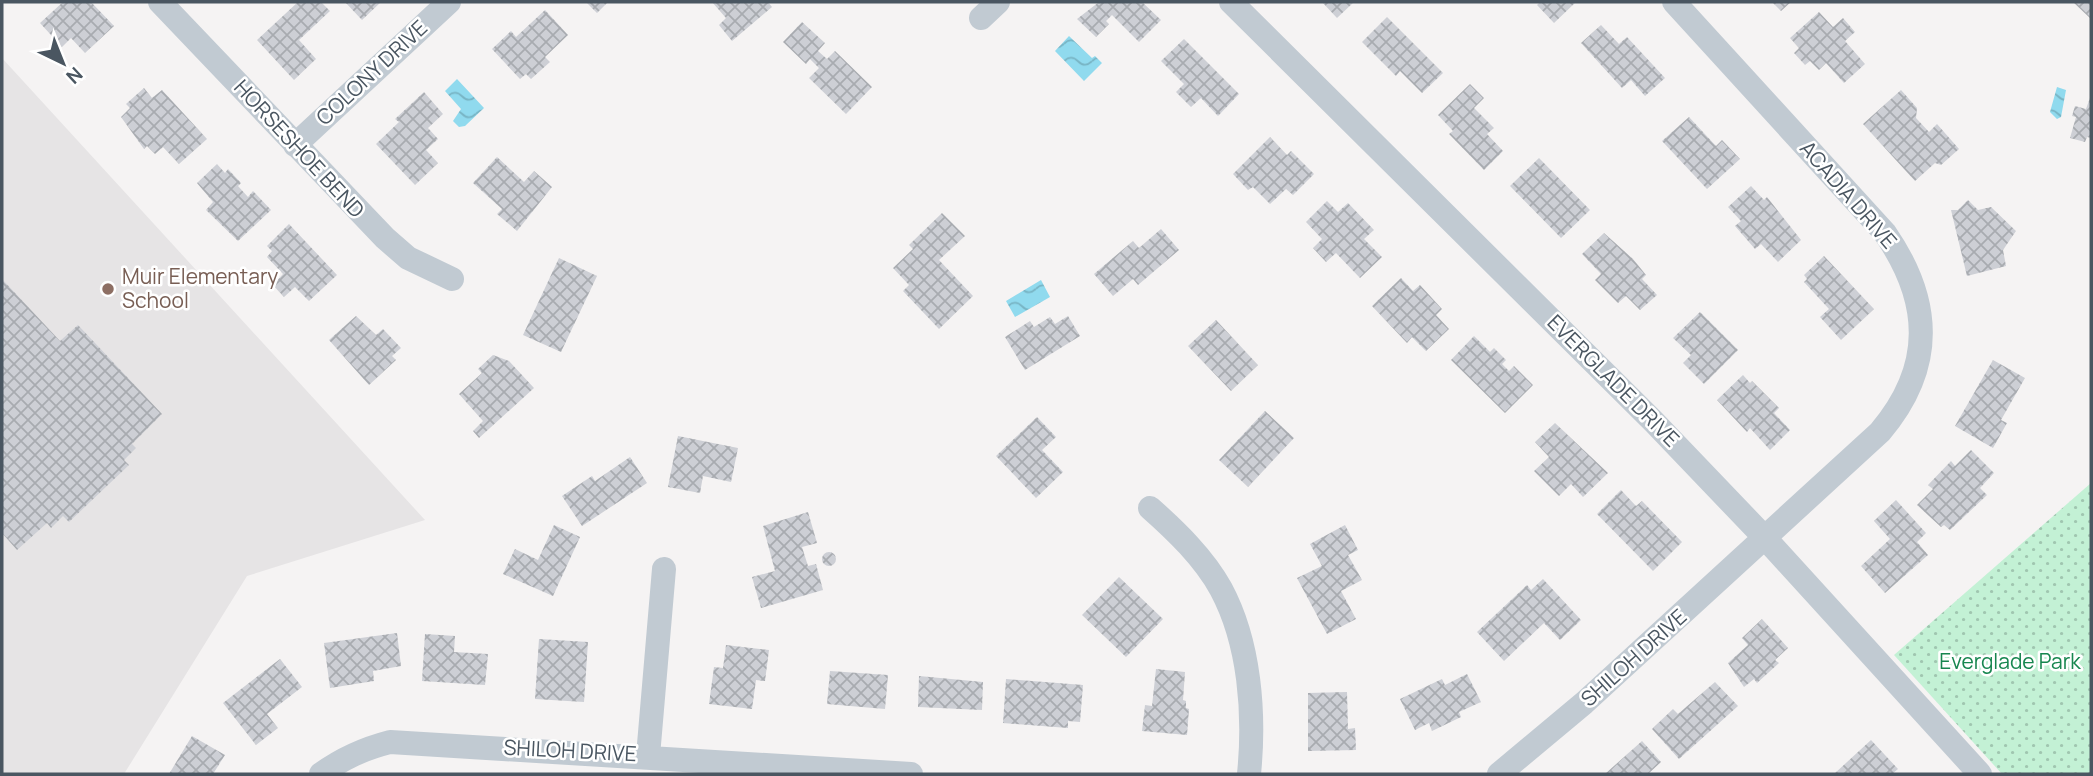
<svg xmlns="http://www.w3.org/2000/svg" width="2093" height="776" viewBox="0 0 2093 776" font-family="Manrope,sans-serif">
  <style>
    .education { fill: #e6e4e5 }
    .park { fill: url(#park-dots) }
    .water { fill: url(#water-waves) }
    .building { fill: url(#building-cross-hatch) }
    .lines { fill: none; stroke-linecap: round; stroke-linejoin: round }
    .minor { stroke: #c1cad2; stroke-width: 24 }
    .education-dot { fill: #8d6e63; stroke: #fff; stroke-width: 2.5 }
    .labels { text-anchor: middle; stroke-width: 5; stroke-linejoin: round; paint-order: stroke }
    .street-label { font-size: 21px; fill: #4a5661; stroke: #fff }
    .education-label { font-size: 21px; fill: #785e54; stroke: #fff; text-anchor: start }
    .park-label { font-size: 21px; fill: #17864f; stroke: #fff }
  </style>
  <defs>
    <pattern id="park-dots" width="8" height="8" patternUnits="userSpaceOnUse" patternTransform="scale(1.75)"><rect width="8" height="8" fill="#c3f1d5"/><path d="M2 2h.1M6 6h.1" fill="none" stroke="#a0c6b0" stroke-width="1.8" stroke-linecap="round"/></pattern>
    <pattern id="water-waves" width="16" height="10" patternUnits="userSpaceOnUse" patternTransform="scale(1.75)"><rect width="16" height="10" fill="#90daee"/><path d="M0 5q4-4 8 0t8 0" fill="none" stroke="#78b4c4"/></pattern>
    <pattern id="building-cross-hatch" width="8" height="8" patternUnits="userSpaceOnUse" patternTransform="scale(1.75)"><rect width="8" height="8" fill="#cdcfd5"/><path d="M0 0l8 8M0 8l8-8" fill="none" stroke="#a8abb0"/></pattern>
  </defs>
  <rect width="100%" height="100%" fill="#f5f3f3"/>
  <path class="education" d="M 2,58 L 425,520 L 247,576 L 124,774 L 2,774 Z"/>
  <path class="park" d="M 2091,483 L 2091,774 L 2002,774 L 1894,655 Z"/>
  <path class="water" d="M 1069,36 L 1092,58 L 1095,56 L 1102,63 L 1084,81 L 1055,51 Z
    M 457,79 L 484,108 L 465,126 L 459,127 L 453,121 L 461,109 L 445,91 Z
    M 2057,87 L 2066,90 L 2061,117 L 2057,119 L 2050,112 Z
    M 1041,280 L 1050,297 L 1015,317 L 1006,301 Z"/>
  <path class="building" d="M 63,2 L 91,2 L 114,26 L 85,53 L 71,38 L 62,47 L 40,23 Z
    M 298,2 L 321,2 L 330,11 L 299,40 L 316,59 L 294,80 L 257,40 Z
    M 345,2 L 381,2 L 362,20 Z
    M 586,2 L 608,2 L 597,13 Z
    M 712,2 L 768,2 L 772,7 L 732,41 L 719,25 L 726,18 Z
    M 1099,2 L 1142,2 L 1161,20 L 1139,42 L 1112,15 L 1106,21 L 1109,24 L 1096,37 L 1077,19 Z
    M 1322,2 L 1354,2 L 1337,18 Z
    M 1540,2 L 1576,2 L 1554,23 L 1537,5 Z
    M 1772,2 L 1791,2 L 1781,11 Z
    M 2073,2 L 2091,2 L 2091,19 Z
    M 545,10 L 568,35 L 545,57 L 550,62 L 531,79 L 526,74 L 520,79 L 492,49 L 511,31 L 516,37 Z
    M 1819,12 L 1833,27 L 1843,18 L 1855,32 L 1845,41 L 1865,64 L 1844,83 L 1826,63 L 1819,70 L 1810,61 L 1805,65 L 1794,53 L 1799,48 L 1790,38 Z
    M 1387,17 L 1443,73 L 1422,93 L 1400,71 L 1396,76 L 1362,42 Z
    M 802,22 L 825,43 L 818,51 L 827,59 L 835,51 L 872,87 L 846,114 L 809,78 L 819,68 L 810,59 L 806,64 L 783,42 Z
    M 1601,25 L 1619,44 L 1627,37 L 1665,78 L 1645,96 L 1631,80 L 1622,88 L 1581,43 Z
    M 1184,39 L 1239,94 L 1218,116 L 1201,98 L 1191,107 L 1176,92 L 1184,84 L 1161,61 Z
    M 1470,84 L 1484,98 L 1474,108 L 1494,128 L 1487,134 L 1503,151 L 1484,170 L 1449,134 L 1453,131 L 1438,115 Z
    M 144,88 L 152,98 L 162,90 L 207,139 L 179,164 L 163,147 L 155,154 L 147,146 L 144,149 L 121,117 L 130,108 L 126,104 Z
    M 1901,90 L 1917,108 L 1916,118 L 1929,132 L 1937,124 L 1959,149 L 1941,165 L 1935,163 L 1915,181 L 1863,124 Z
    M 424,92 L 443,114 L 428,128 L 438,139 L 426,150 L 438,163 L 415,185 L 376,144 L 399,122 L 395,119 Z
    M 2091,95 L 2091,138 L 2087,137 L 2085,142 L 2070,138 L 2076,117 L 2072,116 L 2075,106 L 2086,109 Z
    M 1689,117 L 1716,146 L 1722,140 L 1740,159 L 1707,189 L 1662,141 Z
    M 1270,137 L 1287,155 L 1291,151 L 1314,174 L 1293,195 L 1286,189 L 1270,204 L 1253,187 L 1248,190 L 1233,174 Z
    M 497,157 L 524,182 L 534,171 L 552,187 L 517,231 L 497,214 L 502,209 L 473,183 Z
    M 1539,158 L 1590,210 L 1561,238 L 1510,186 Z
    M 217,164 L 225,173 L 228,169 L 241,183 L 238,186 L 248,197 L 253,191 L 271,210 L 238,241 L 206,210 L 213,202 L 197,183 Z
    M 1751,186 L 1764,200 L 1767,197 L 1801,240 L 1778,262 L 1761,244 L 1755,249 L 1735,226 L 1741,221 L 1728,207 Z
    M 1968,200 L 1978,210 L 1991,207 L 2016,231 L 2003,250 L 2006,266 L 1967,276 L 1951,210 L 1958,210 Z
    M 1327,201 L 1338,212 L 1348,203 L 1374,230 L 1364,239 L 1382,257 L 1360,278 L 1336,253 L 1326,262 L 1313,248 L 1322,239 L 1306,222 Z
    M 942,213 L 965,236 L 939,260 L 973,296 L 939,329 L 903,291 L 909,285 L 893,268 L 913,249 L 909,245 Z
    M 289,224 L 337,275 L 309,301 L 295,287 L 284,297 L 273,285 L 283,274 L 267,257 L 272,251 L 267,246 Z
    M 1161,229 L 1179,250 L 1138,285 L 1133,279 L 1113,296 L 1094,274 L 1133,241 L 1139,248 Z
    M 1604,233 L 1633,259 L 1646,275 L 1642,279 L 1657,295 L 1640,310 L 1626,296 L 1618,303 L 1595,280 L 1601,274 L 1582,254 Z
    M 1824,256 L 1874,309 L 1841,340 L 1820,317 L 1829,309 L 1804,282 L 1807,279 L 1804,275 Z
    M 559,258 L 597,276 L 561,352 L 523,335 Z
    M 1401,278 L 1413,291 L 1420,285 L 1442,309 L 1436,315 L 1449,329 L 1426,351 L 1412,337 L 1407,343 L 1372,306 Z
    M 2,279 L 60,341 L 78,325 L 162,414 L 132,444 L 136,448 L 124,460 L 129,465 L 69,522 L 63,516 L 51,528 L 47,523 L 17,550 L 2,533 Z
    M 1700,312 L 1738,350 L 1704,384 L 1683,363 L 1691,355 L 1673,338 Z
    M 356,316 L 376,335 L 383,329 L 401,348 L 392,356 L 396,360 L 369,385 L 329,340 Z
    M 1068,316 L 1080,336 L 1025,370 L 1005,337 L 1030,321 L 1034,327 L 1050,317 L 1055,324 Z
    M 1216,320 L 1258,365 L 1231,391 L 1188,346 Z
    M 1474,336 L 1490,352 L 1494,348 L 1506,360 L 1502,364 L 1509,371 L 1514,366 L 1533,385 L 1505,413 L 1451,360 Z
    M 493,355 L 509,361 L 534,388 L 479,438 L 473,431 L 483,421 L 459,394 L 482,373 L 478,369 Z
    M 1993,360 L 2025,378 L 2001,420 L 2007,423 L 1993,448 L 1955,426 Z
    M 1743,375 L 1750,383 L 1752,381 L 1779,408 L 1774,413 L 1790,430 L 1770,450 L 1750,428 L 1747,432 L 1717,400 Z
    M 1265,411 L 1294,438 L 1248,487 L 1219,460 Z
    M 1037,417 L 1056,437 L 1042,450 L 1063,472 L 1036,498 L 996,456 Z
    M 1555,423 L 1608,473 L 1583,497 L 1571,484 L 1559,496 L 1534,471 L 1549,457 L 1535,442 Z
    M 678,436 L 738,448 L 731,482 L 703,476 L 700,493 L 668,487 Z
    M 1971,450 L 1994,473 L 1980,488 L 1987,495 L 1950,530 L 1944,525 L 1941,527 L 1917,505 L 1933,489 L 1928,485 L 1951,461 L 1955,466 Z
    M 630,457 L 647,483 L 582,526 L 562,496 L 592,476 L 595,481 Z
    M 1621,490 L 1636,506 L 1642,501 L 1682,542 L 1653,571 L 1597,514 Z
    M 1896,500 L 1926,533 L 1917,542 L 1928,555 L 1885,593 L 1861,566 L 1890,539 L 1874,521 Z
    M 808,512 L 817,543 L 802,547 L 808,566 L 816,564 L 823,590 L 761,608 L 752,577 L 775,571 L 763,526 Z
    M 554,525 L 580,537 L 553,596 L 503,574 L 515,549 L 538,560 Z
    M 1345,525 L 1358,550 L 1348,555 L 1362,580 L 1341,591 L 1356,619 L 1327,634 L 1297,578 L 1322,566 L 1310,544 Z
    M822 559a7 7 0 1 1 14 0a7 7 0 1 1-14 0Z
    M 1119,577 L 1163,619 L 1126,657 L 1082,615 Z
    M 1543,579 L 1581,620 L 1560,640 L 1544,623 L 1504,661 L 1477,632 L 1527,585 L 1531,590 Z
    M 1762,619 L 1788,648 L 1775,660 L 1779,663 L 1757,683 L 1754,679 L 1744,687 L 1728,663 L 1748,645 L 1742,638 Z
    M 397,633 L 401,666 L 373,671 L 374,681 L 330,688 L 324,643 Z
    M 425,634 L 455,636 L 454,652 L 488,654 L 485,685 L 422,681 Z
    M 539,639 L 588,642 L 584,702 L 535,699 Z
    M 726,645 L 769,650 L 765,681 L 756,680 L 752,709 L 709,704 L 714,667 L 723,668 Z
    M 280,659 L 302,687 L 267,714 L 278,728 L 256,745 L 223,703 Z
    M 1156,669 L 1185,672 L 1183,700 L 1186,701 L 1186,708 L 1189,709 L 1187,735 L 1142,731 L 1145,705 L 1152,706 Z
    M 830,671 L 888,675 L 885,709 L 827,704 Z
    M 1467,674 L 1481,702 L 1459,712 L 1461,717 L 1432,731 L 1429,723 L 1415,730 L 1400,699 L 1442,679 L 1445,685 Z
    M 919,676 L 983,682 L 982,710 L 918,707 Z
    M 1006,679 L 1083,685 L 1080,722 L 1068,721 L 1068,728 L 1003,723 Z
    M 1715,682 L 1738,706 L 1679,759 L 1652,729 L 1673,709 L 1678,714 Z
    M 1347,692 L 1348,729 L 1355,728 L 1356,750 L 1308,751 L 1308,693 Z
    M 192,736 L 225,755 L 213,774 L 169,774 Z
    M 1871,740 L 1898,769 L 1892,774 L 1834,774 Z
    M 1642,741 L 1661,762 L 1648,774 L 1605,774 Z"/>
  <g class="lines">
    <path class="minor" d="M 160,2 L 385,238 L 408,258 L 452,279
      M 1231,2 L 1654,422 L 1765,538 L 1980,774
      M 981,18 L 998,2
      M 295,145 L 449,2
      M 1150,508 C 1176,531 1204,558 1221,589 C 1250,643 1255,714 1249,774
      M 648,756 L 664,569
      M 321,774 C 343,758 363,749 390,742 L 911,774
      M 1499,774 L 1584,703 L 1880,432 C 1935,367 1932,301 1885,233 L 1674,2"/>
  </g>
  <circle class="education-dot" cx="108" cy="289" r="7"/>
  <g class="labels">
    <g class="street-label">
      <text transform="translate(372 73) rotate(-43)" y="7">COLONY DRIVE</text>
      <text transform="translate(299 149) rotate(47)" y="7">HORSESHOE BEND</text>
      <text transform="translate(1848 195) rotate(49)" y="7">ACADIA DRIVE</text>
      <text transform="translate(1613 381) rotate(45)" y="7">EVERGLADE DRIVE</text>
      <text transform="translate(1634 658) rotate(-42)" y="7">SHILOH DRIVE</text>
      <text transform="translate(570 751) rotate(3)" y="7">SHILOH DRIVE</text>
    </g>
    <g class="education-label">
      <text x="122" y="284">Muir Elementary<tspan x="122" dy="24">School</tspan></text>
    </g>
    <g class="park-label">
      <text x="2010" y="669">Everglade Park</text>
    </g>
  </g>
  <rect width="2093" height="776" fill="none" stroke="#4a5661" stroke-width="7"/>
  <g transform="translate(63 63) rotate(137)" stroke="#ffffff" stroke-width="5" paint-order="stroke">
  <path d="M0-5L12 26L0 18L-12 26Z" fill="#4a5661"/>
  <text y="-10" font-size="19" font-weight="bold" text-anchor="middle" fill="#4a5661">N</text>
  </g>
</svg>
